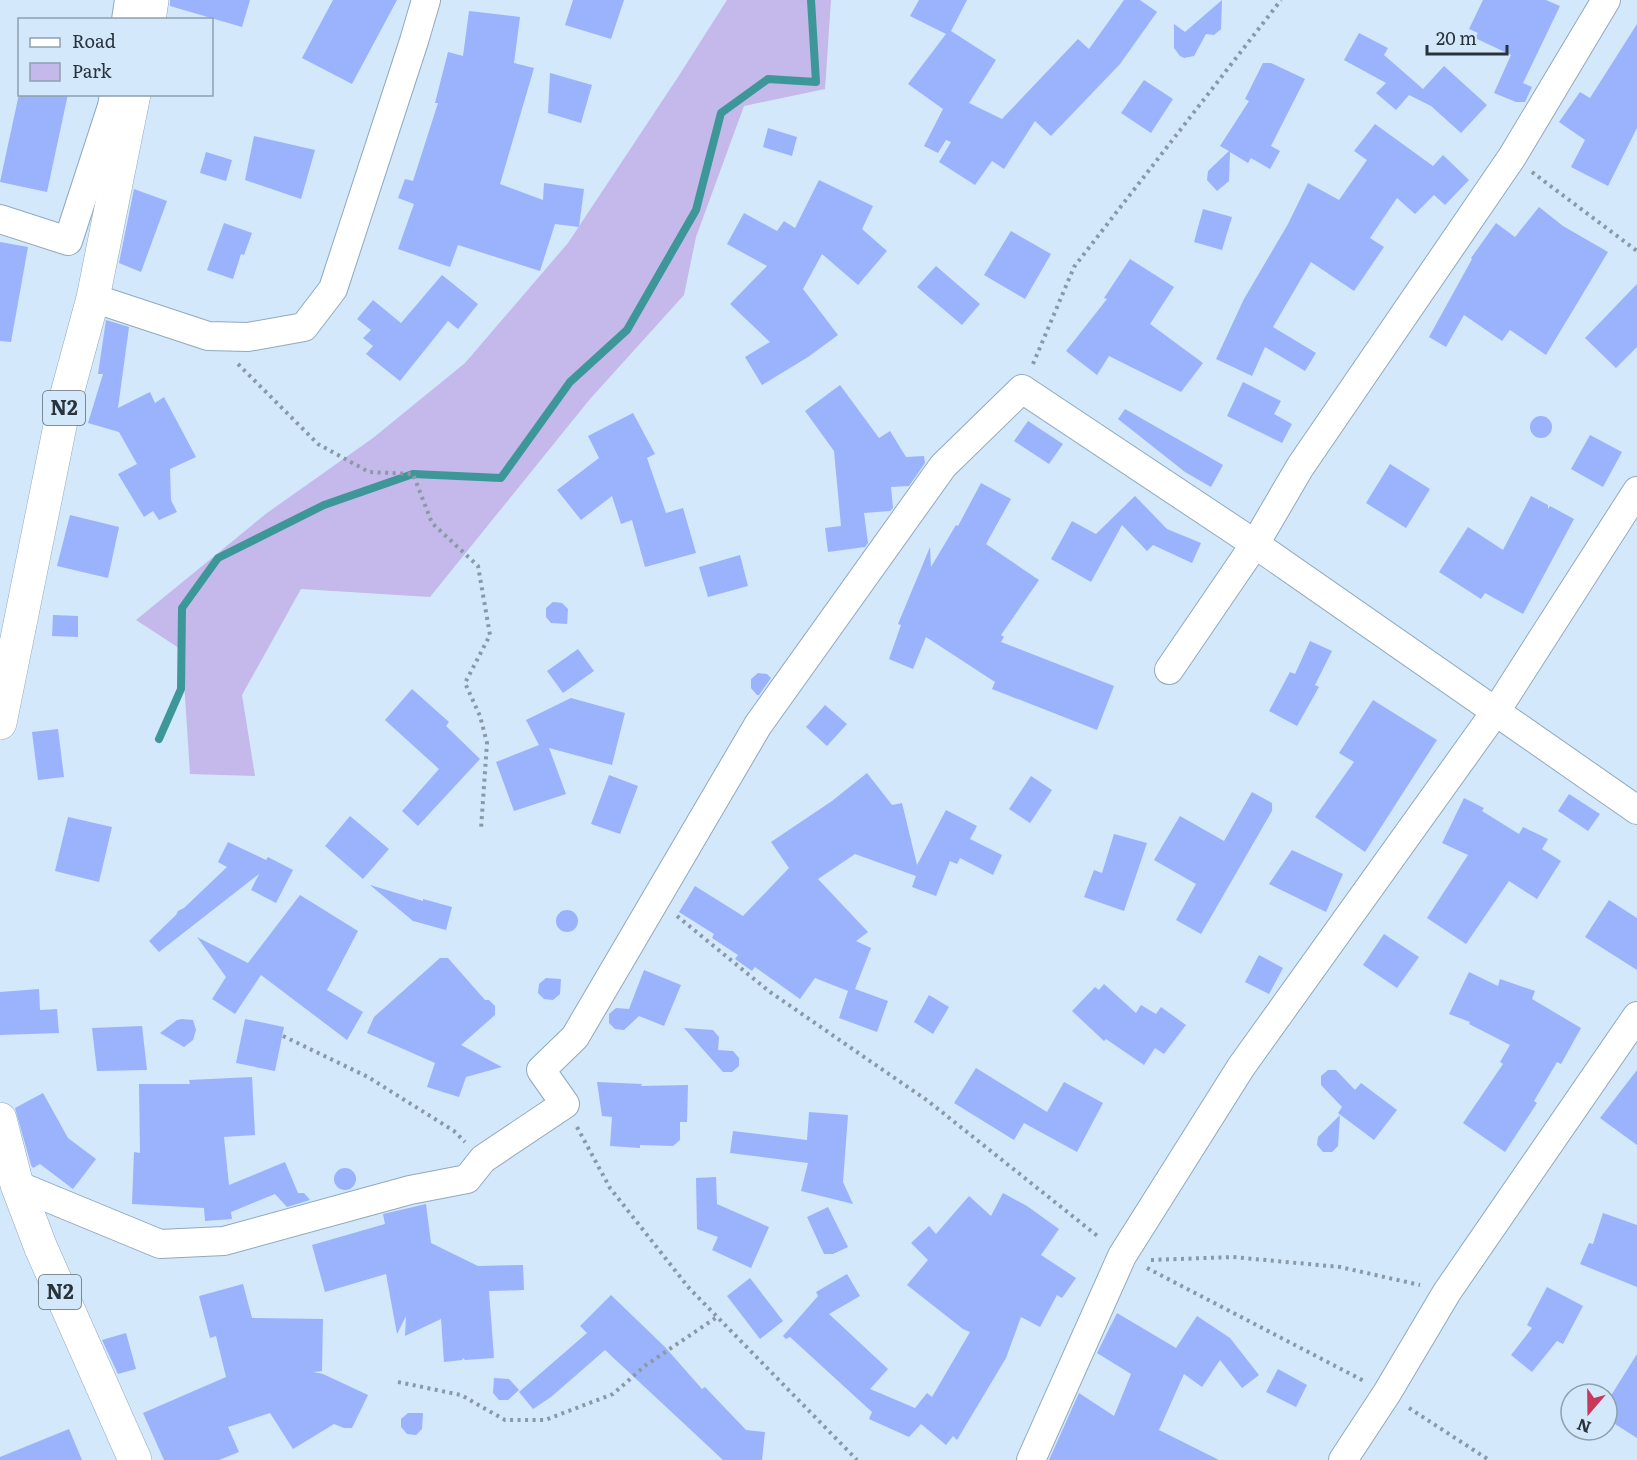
<svg xmlns="http://www.w3.org/2000/svg" width="1637" height="1460" viewBox="0 0 1637 1460" font-family="Literata,serif">
  <style>
    .green { fill: #c4b9ea }
    .lines { fill: none; stroke-linecap: round; stroke-linejoin: round }
    .stream { stroke: #3d9798; stroke-width: 8 }
    .building { fill: #9ab3fc }
    .street-casing { stroke: #90a9be; stroke-width: 30 }
    .highway-casing { stroke: #90a9be; stroke-width: 34 }
    .path { stroke: #8999a7; stroke-width: 4; stroke-dasharray: 3 4.5; stroke-linecap: butt }
    .street { stroke: #fff; stroke-width: 28 }
    .highway { stroke: #fff; stroke-width: 33 }
    .labels { text-anchor: middle; stroke-width: 6; stroke-linejoin: round; paint-order: stroke }
    .shield { fill: #d3e8fa; stroke: #5c6975; stroke-width: 1.5 }
    .shield-label { font-size: 20px; font-weight: bold; fill: #29333c }
  </style>
  <rect width="100%" height="100%" fill="#d3e8fa"/>
  <path class="green" d="M 727,0 L 831,0 L 825,89 L 744,106 L 696,237 L 684,295 L 590,399 L 430,597 L 301,589 L 242,695 L 255,776 L 190,774 L 182,650 L 136,620 L 267,513 L 373,438 L 465,363 L 568,243 L 678,77 Z"/>
  <g class="lines">
    <path class="stream" d="M 159,739 L 181,689 L 182,608 L 218,558 L 324,505 L 413,474 L 501,478 L 570,382 L 627,330 L 696,210 L 721,113 L 768,79 L 816,82 L 811,0"/>
  </g>
  <path class="building" d="M 170,0 L 250,0 L 242,27 L 170,6 Z
    M 333,0 L 397,0 L 352,84 L 302,58 Z
    M 573,0 L 624,0 L 611,39 L 565,25 Z
    M 919,0 L 967,0 L 951,31 L 996,60 L 969,103 L 1002,119 L 1078,39 L 1089,49 L 1124,0 L 1140,0 L 1157,12 L 1120,64 L 1051,136 L 1035,121 L 1004,169 L 992,161 L 975,185 L 939,162 L 951,142 L 946,140 L 938,153 L 924,146 L 943,109 L 908,84 L 946,34 L 910,16 Z
    M 1222,0 L 1221,29 L 1214,35 L 1206,34 L 1194,56 L 1184,58 L 1180,56 L 1174,48 L 1174,24 L 1185,32 Z
    M 1483,0 L 1546,0 L 1560,6 L 1523,83 L 1532,87 L 1525,102 L 1516,102 L 1494,93 L 1511,55 L 1475,38 L 1478,33 L 1469,29 Z
    M 469,11 L 520,17 L 514,63 L 534,68 L 500,184 L 543,200 L 544,183 L 584,189 L 579,227 L 555,224 L 540,271 L 458,245 L 450,267 L 398,249 L 414,204 L 398,198 L 405,179 L 413,181 L 438,103 L 435,103 L 448,52 L 463,56 Z
    M 1637,24 L 1637,128 L 1608,186 L 1571,167 L 1585,140 L 1559,122 L 1580,92 L 1590,98 Z
    M 1359,33 L 1388,48 L 1384,55 L 1423,89 L 1444,66 L 1487,105 L 1461,133 L 1431,106 L 1409,95 L 1396,110 L 1376,93 L 1386,83 L 1344,60 Z
    M 1263,63 L 1271,63 L 1305,79 L 1271,146 L 1280,151 L 1270,169 L 1251,158 L 1248,163 L 1230,152 L 1229,181 L 1217,191 L 1207,180 L 1208,171 L 1229,151 L 1220,146 L 1249,101 L 1245,99 Z
    M 550,73 L 592,85 L 581,123 L 548,113 Z
    M 1144,80 L 1173,99 L 1151,133 L 1121,113 Z
    M 19,94 L 68,94 L 47,192 L 0,182 Z
    M 1375,124 L 1433,166 L 1443,155 L 1469,180 L 1445,205 L 1434,195 L 1415,214 L 1397,198 L 1370,238 L 1384,247 L 1354,291 L 1311,262 L 1273,327 L 1316,353 L 1305,371 L 1265,347 L 1252,376 L 1216,359 L 1244,299 L 1288,224 L 1308,183 L 1339,200 L 1367,160 L 1354,151 Z
    M 768,128 L 797,137 L 792,156 L 763,147 Z
    M 254,136 L 315,150 L 301,199 L 245,180 Z
    M 206,152 L 232,160 L 226,181 L 200,173 Z
    M 819,180 L 873,206 L 862,229 L 887,251 L 858,285 L 822,254 L 803,289 L 838,335 L 808,357 L 762,385 L 745,357 L 770,342 L 730,304 L 767,266 L 727,244 L 744,213 L 777,231 L 784,221 L 795,228 Z
    M 134,189 L 167,201 L 141,272 L 119,263 Z
    M 1539,207 L 1563,226 L 1608,252 L 1546,355 L 1510,330 L 1502,341 L 1464,315 L 1446,347 L 1429,337 L 1472,259 L 1471,258 L 1496,223 L 1515,237 Z
    M 1203,209 L 1232,217 L 1222,250 L 1194,242 Z
    M 224,223 L 252,233 L 244,255 L 241,254 L 233,279 L 207,270 Z
    M 1011,231 L 1051,254 L 1025,299 L 984,275 Z
    M 0,242 L 28,247 L 11,342 L 0,341 Z
    M 1130,259 L 1174,287 L 1150,324 L 1203,363 L 1181,392 L 1109,356 L 1097,375 L 1066,351 L 1107,299 L 1104,298 Z
    M 936,266 L 980,304 L 962,325 L 917,287 Z
    M 442,275 L 478,304 L 458,329 L 448,321 L 400,381 L 366,354 L 373,346 L 363,338 L 371,330 L 357,319 L 373,300 L 401,323 Z
    M 1637,284 L 1637,347 L 1616,368 L 1585,338 Z
    M 106,320 L 129,327 L 118,408 L 150,392 L 155,403 L 164,397 L 196,457 L 170,469 L 171,500 L 177,512 L 159,520 L 153,511 L 144,517 L 118,474 L 137,464 L 119,432 L 88,423 L 103,374 L 98,374 Z
    M 1243,382 L 1281,401 L 1274,414 L 1292,424 L 1282,443 L 1227,416 Z
    M 840,385 L 879,438 L 890,431 L 906,457 L 924,456 L 925,463 L 909,486 L 891,487 L 893,508 L 890,511 L 864,513 L 868,543 L 865,547 L 828,552 L 825,528 L 841,526 L 834,451 L 805,411 Z
    M 1125,409 L 1223,465 L 1211,487 L 1185,472 L 1118,419 Z
    M 633,413 L 655,454 L 647,458 L 666,513 L 683,508 L 696,553 L 645,567 L 632,520 L 621,524 L 612,496 L 581,520 L 557,490 L 599,458 L 588,436 Z
    M1530 427a11 11 0 1 1 22 0a11 11 0 1 1-22 0Z
    M 1028,421 L 1063,444 L 1049,464 L 1014,441 Z
    M 1590,435 L 1622,452 L 1603,487 L 1571,469 Z
    M 1390,464 L 1430,489 L 1406,528 L 1366,503 Z
    M 981,483 L 1011,499 L 986,544 L 1039,580 L 1001,635 L 1004,637 L 1001,642 L 1114,686 L 1097,730 L 992,689 L 995,682 L 926,637 L 913,669 L 889,659 L 901,625 L 898,624 L 930,547 L 931,567 L 956,525 L 958,526 Z
    M 1135,496 L 1167,529 L 1201,543 L 1192,563 L 1153,545 L 1147,551 L 1122,525 L 1091,582 L 1051,559 L 1072,521 L 1096,534 Z
    M 1531,496 L 1548,505 L 1548,509 L 1550,506 L 1574,519 L 1523,614 L 1485,593 L 1481,599 L 1439,572 L 1468,527 L 1503,550 Z
    M 70,515 L 119,527 L 108,578 L 57,566 Z
    M 740,555 L 748,586 L 708,597 L 699,567 Z
    M 553,602 L 562,603 L 568,609 L 567,624 L 551,623 L 546,617 L 546,608 Z
    M 53,615 L 78,616 L 78,637 L 52,636 Z
    M 1310,641 L 1332,651 L 1315,685 L 1319,687 L 1297,726 L 1269,711 L 1290,672 L 1295,674 Z
    M 578,649 L 594,671 L 563,693 L 547,671 Z
    M 758,673 L 767,674 L 771,678 L 759,695 L 757,695 L 751,688 L 751,679 Z
    M 412,689 L 449,722 L 446,726 L 480,759 L 418,826 L 402,811 L 439,769 L 385,720 Z
    M 571,698 L 625,713 L 612,765 L 549,748 L 566,794 L 514,811 L 496,762 L 539,745 L 526,720 Z
    M 1373,700 L 1437,740 L 1365,852 L 1315,817 L 1354,762 L 1339,753 Z
    M 825,705 L 847,724 L 827,746 L 806,727 Z
    M 58,729 L 64,777 L 38,780 L 32,732 Z
    M 867,773 L 892,805 L 902,803 L 917,865 L 946,810 L 977,826 L 970,839 L 1002,855 L 993,875 L 960,858 L 957,864 L 950,861 L 936,896 L 912,887 L 916,876 L 855,854 L 818,879 L 868,932 L 856,941 L 871,948 L 855,989 L 888,1001 L 877,1032 L 839,1018 L 848,991 L 815,978 L 800,999 L 755,967 L 752,971 L 735,959 L 738,955 L 712,938 L 714,934 L 679,912 L 695,886 L 743,916 L 789,868 L 771,842 L 832,801 Z
    M 609,775 L 638,786 L 620,834 L 591,824 Z
    M 1031,776 L 1052,790 L 1030,823 L 1009,809 Z
    M 1252,792 L 1272,803 L 1272,811 L 1201,934 L 1176,920 L 1196,884 L 1154,860 L 1180,816 L 1224,841 Z
    M 1569,794 L 1600,814 L 1588,831 L 1558,811 Z
    M 1464,798 L 1484,808 L 1482,811 L 1519,834 L 1523,827 L 1548,839 L 1542,849 L 1561,861 L 1537,899 L 1509,881 L 1466,944 L 1427,918 L 1468,855 L 1442,843 Z
    M 350,816 L 389,849 L 363,879 L 325,846 Z
    M 68,817 L 112,827 L 99,882 L 55,871 Z
    M 1114,834 L 1147,843 L 1124,911 L 1084,897 L 1094,870 L 1102,873 Z
    M 228,842 L 266,860 L 268,857 L 293,870 L 276,903 L 251,890 L 259,874 L 159,952 L 149,941 L 176,915 L 178,911 L 184,908 L 227,867 L 218,862 Z
    M 1292,850 L 1343,874 L 1326,912 L 1269,884 Z
    M 370,885 L 423,901 L 423,899 L 452,907 L 446,930 L 413,921 Z
    M 300,895 L 358,931 L 327,990 L 363,1012 L 347,1040 L 261,975 L 235,1014 L 212,999 L 226,977 L 197,937 L 248,963 Z
    M 1609,900 L 1637,918 L 1637,970 L 1585,937 Z
    M556 921a11 11 0 1 1 22 0a11 11 0 1 1-22 0Z
    M 1384,934 L 1419,957 L 1397,988 L 1363,965 Z
    M 1259,955 L 1283,968 L 1269,994 L 1245,982 Z
    M 440,958 L 448,958 L 485,1000 L 489,1000 L 495,1006 L 495,1015 L 461,1045 L 502,1067 L 466,1077 L 459,1097 L 427,1087 L 435,1063 L 367,1033 L 374,1017 Z
    M 644,970 L 681,985 L 664,1026 L 639,1016 L 624,1030 L 615,1029 L 609,1023 L 609,1014 L 616,1008 L 629,1009 Z
    M 1469,972 L 1498,986 L 1500,979 L 1535,991 L 1532,999 L 1581,1028 L 1561,1064 L 1557,1062 L 1534,1101 L 1537,1103 L 1505,1152 L 1463,1123 L 1503,1064 L 1500,1062 L 1510,1045 L 1469,1024 L 1470,1022 L 1449,1014 Z
    M 546,978 L 561,979 L 560,994 L 553,1000 L 544,999 L 538,993 L 539,984 Z
    M 1104,984 L 1136,1013 L 1141,1005 L 1156,1014 L 1161,1007 L 1186,1025 L 1164,1054 L 1155,1048 L 1144,1065 L 1106,1039 L 1104,1041 L 1072,1011 L 1095,987 L 1099,990 Z
    M 39,989 L 40,1010 L 57,1009 L 59,1033 L 0,1035 L 0,992 Z
    M 929,995 L 949,1007 L 933,1034 L 914,1022 Z
    M 182,1019 L 193,1020 L 196,1030 L 193,1040 L 184,1047 L 160,1033 L 177,1020 Z
    M 245,1019 L 284,1027 L 275,1071 L 236,1063 Z
    M 142,1026 L 147,1070 L 97,1071 L 92,1028 Z
    M 684,1028 L 713,1030 L 719,1037 L 718,1050 L 733,1051 L 739,1058 L 739,1066 L 732,1072 L 723,1072 Z
    M 976,1068 L 1047,1112 L 1064,1082 L 1103,1103 L 1077,1152 L 1024,1123 L 1014,1140 L 954,1103 Z
    M 1328,1070 L 1336,1070 L 1355,1090 L 1361,1083 L 1397,1110 L 1374,1140 L 1338,1113 L 1342,1107 L 1321,1085 L 1321,1076 Z
    M 1637,1070 L 1637,1145 L 1600,1118 Z
    M 252,1077 L 255,1135 L 224,1137 L 229,1185 L 285,1162 L 298,1193 L 304,1193 L 310,1200 L 287,1207 L 275,1194 L 231,1212 L 232,1219 L 205,1221 L 204,1208 L 132,1204 L 134,1152 L 140,1153 L 139,1084 L 190,1084 L 189,1080 Z
    M 597,1082 L 642,1084 L 641,1086 L 688,1085 L 687,1122 L 680,1122 L 680,1140 L 673,1146 L 640,1145 L 640,1148 L 610,1146 L 612,1117 L 602,1116 Z
    M 43,1093 L 68,1138 L 96,1159 L 73,1189 L 40,1164 L 33,1168 L 31,1165 L 15,1108 Z
    M 809,1112 L 848,1115 L 843,1182 L 853,1204 L 801,1191 L 808,1163 L 730,1153 L 733,1131 L 807,1140 Z
    M 1340,1115 L 1338,1146 L 1332,1152 L 1323,1152 L 1317,1145 L 1318,1137 Z
    M334 1179a11 11 0 1 1 22 0a11 11 0 1 1-22 0Z
    M 716,1177 L 717,1204 L 769,1227 L 751,1268 L 712,1250 L 718,1237 L 697,1229 L 696,1178 Z
    M 1003,1193 L 1027,1206 L 1059,1229 L 1041,1255 L 1076,1278 L 1062,1298 L 1057,1295 L 1040,1327 L 1021,1317 L 1006,1358 L 957,1440 L 953,1436 L 946,1445 L 921,1424 L 909,1437 L 869,1419 L 872,1412 L 790,1337 L 786,1339 L 783,1336 L 818,1296 L 816,1292 L 847,1274 L 860,1296 L 829,1314 L 888,1369 L 870,1389 L 915,1408 L 927,1393 L 932,1397 L 970,1332 L 963,1329 L 907,1285 L 928,1260 L 911,1243 L 929,1226 L 936,1234 L 969,1196 L 991,1216 Z
    M 426,1204 L 431,1243 L 478,1266 L 523,1265 L 524,1290 L 489,1291 L 494,1358 L 465,1360 L 463,1358 L 462,1360 L 444,1362 L 441,1319 L 405,1336 L 406,1316 L 397,1334 L 386,1274 L 325,1292 L 312,1245 L 385,1224 L 383,1214 Z
    M 828,1207 L 848,1247 L 833,1254 L 824,1254 L 807,1217 Z
    M 1603,1213 L 1637,1225 L 1637,1287 L 1580,1264 L 1589,1243 L 1593,1244 Z
    M 750,1278 L 783,1321 L 760,1339 L 727,1296 Z
    M 243,1284 L 252,1318 L 323,1319 L 322,1371 L 313,1372 L 323,1374 L 368,1395 L 352,1428 L 344,1428 L 334,1424 L 293,1449 L 270,1413 L 228,1427 L 239,1452 L 219,1460 L 164,1460 L 143,1413 L 226,1377 L 216,1336 L 210,1338 L 199,1296 Z
    M 1547,1287 L 1583,1306 L 1563,1344 L 1557,1341 L 1532,1372 L 1511,1355 L 1532,1328 L 1527,1325 Z
    M 611,1295 L 665,1347 L 702,1389 L 705,1387 L 746,1430 L 765,1432 L 762,1460 L 723,1460 L 605,1350 L 551,1397 L 533,1409 L 519,1392 L 587,1333 L 580,1326 Z
    M 1117,1313 L 1176,1348 L 1197,1316 L 1230,1338 L 1259,1375 L 1242,1388 L 1220,1360 L 1202,1387 L 1184,1374 L 1159,1430 L 1219,1460 L 1049,1460 L 1079,1393 L 1114,1416 L 1131,1374 L 1097,1353 Z
    M 126,1333 L 136,1369 L 118,1374 L 102,1340 Z
    M 1637,1354 L 1637,1438 L 1607,1419 L 1607,1402 Z
    M 1278,1369 L 1307,1385 L 1296,1407 L 1266,1392 Z
    M 494,1378 L 509,1379 L 519,1390 L 508,1400 L 499,1400 L 493,1393 Z
    M 408,1413 L 423,1413 L 422,1429 L 416,1435 L 407,1434 L 401,1427 L 401,1419 Z
    M 69,1429 L 82,1460 L 0,1460 L 0,1457 Z"/>
  <g class="lines">
    <g class="street-casing">
      <path id="street" d="M 126,20 L 129,0
        M 0,219 L 68,241 L 112,106 L 114,94
        M 93,298 L 208,336 L 248,337 L 304,327 L 333,289 L 414,41 L 426,0
        M 1169,670 L 1255,544 L 1300,467 L 1512,157 L 1606,0
        M 17,1185 L 160,1244 L 224,1241 L 410,1190 L 467,1179 L 483,1159 L 565,1104 L 541,1070 L 575,1037 L 758,725 L 943,466 L 1022,389 L 1255,544 L 1637,810
        M 1031,1460 L 1122,1256 L 1241,1067 L 1496,711 L 1637,491
        M 1343,1460 L 1387,1393 L 1447,1292 L 1637,1016"/>
    </g>
    <g class="highway-casing">
      <path id="highway" d="M 149,20 L 152,0
        M 0,723 L 65,401 L 93,298 L 134,94
        M 0,1119 L 17,1185 L 41,1248 L 135,1460"/>
    </g>
    <path class="path" d="M 1532,172 L 1637,251
      M 238,364 L 318,444 L 369,472 L 413,474 L 432,523 L 478,566 L 490,635 L 465,683 L 480,716 L 487,743 L 481,829
      M 1033,364 L 1074,267 L 1281,0
      M 677,916 L 770,992 L 928,1101 L 1100,1238
      M 283,1036 L 368,1077 L 454,1131 L 465,1142
      M 577,1127 L 610,1188 L 689,1288 L 857,1460
      M 1151,1260 L 1233,1257 L 1340,1267 L 1420,1285
      M 1147,1268 L 1364,1381
      M 398,1382 L 461,1395 L 505,1420 L 545,1420 L 613,1394 L 646,1365 L 717,1317
      M 1409,1408 L 1489,1460"/>
    <use href="#street" class="street"/>
    <use href="#highway" class="highway"/>
  </g>
  <g class="labels">
    <g class="shield">
      <rect x="43" y="391" width="42" height="34" rx="4.5"/>
      <rect x="39" y="1275" width="42" height="34" rx="4.5"/>
    </g>
    <g class="shield-label">
      <text x="64" y="415">N2</text>
      <text x="60" y="1299">N2</text>
    </g>
  </g>
  <rect x="18" y="18" width="195" height="78" fill="#d3e8fa" stroke="#8fa0ae" stroke-width="1.5"/>
  <rect x="30" y="38" width="30" height="9" fill="#ffffff" stroke="#8fa0ae" stroke-width="1.5"/>
  <text x="72" y="48" font-size="18" fill="#29333c">Road</text>
  <rect x="30" y="63" width="30" height="18" fill="#c4b9ea" stroke="#8fa0ae" stroke-width="1.5"/>
  <text x="72" y="78" font-size="18" fill="#29333c">Park</text>
  <g transform="translate(1589 1412) rotate(200)"><circle r="28" fill="#d3e8fa" stroke="#8fa0ae" stroke-width="1.5"/>
  <path d="M0-4.5L10 22L0 15L-10 22Z" fill="#c8385a"/>
  <text y="-9" font-size="16" font-weight="bold" text-anchor="middle" fill="#29333c">N</text>
  </g>
  <path d="M1427 45v9h80v-9" fill="none" stroke="#29333c" stroke-width="3"/>
  <text x="1436" y="45" font-size="18" fill="#29333c" stroke="#d3e8fa" stroke-width="4.5" paint-order="stroke">20 m</text>
</svg>
